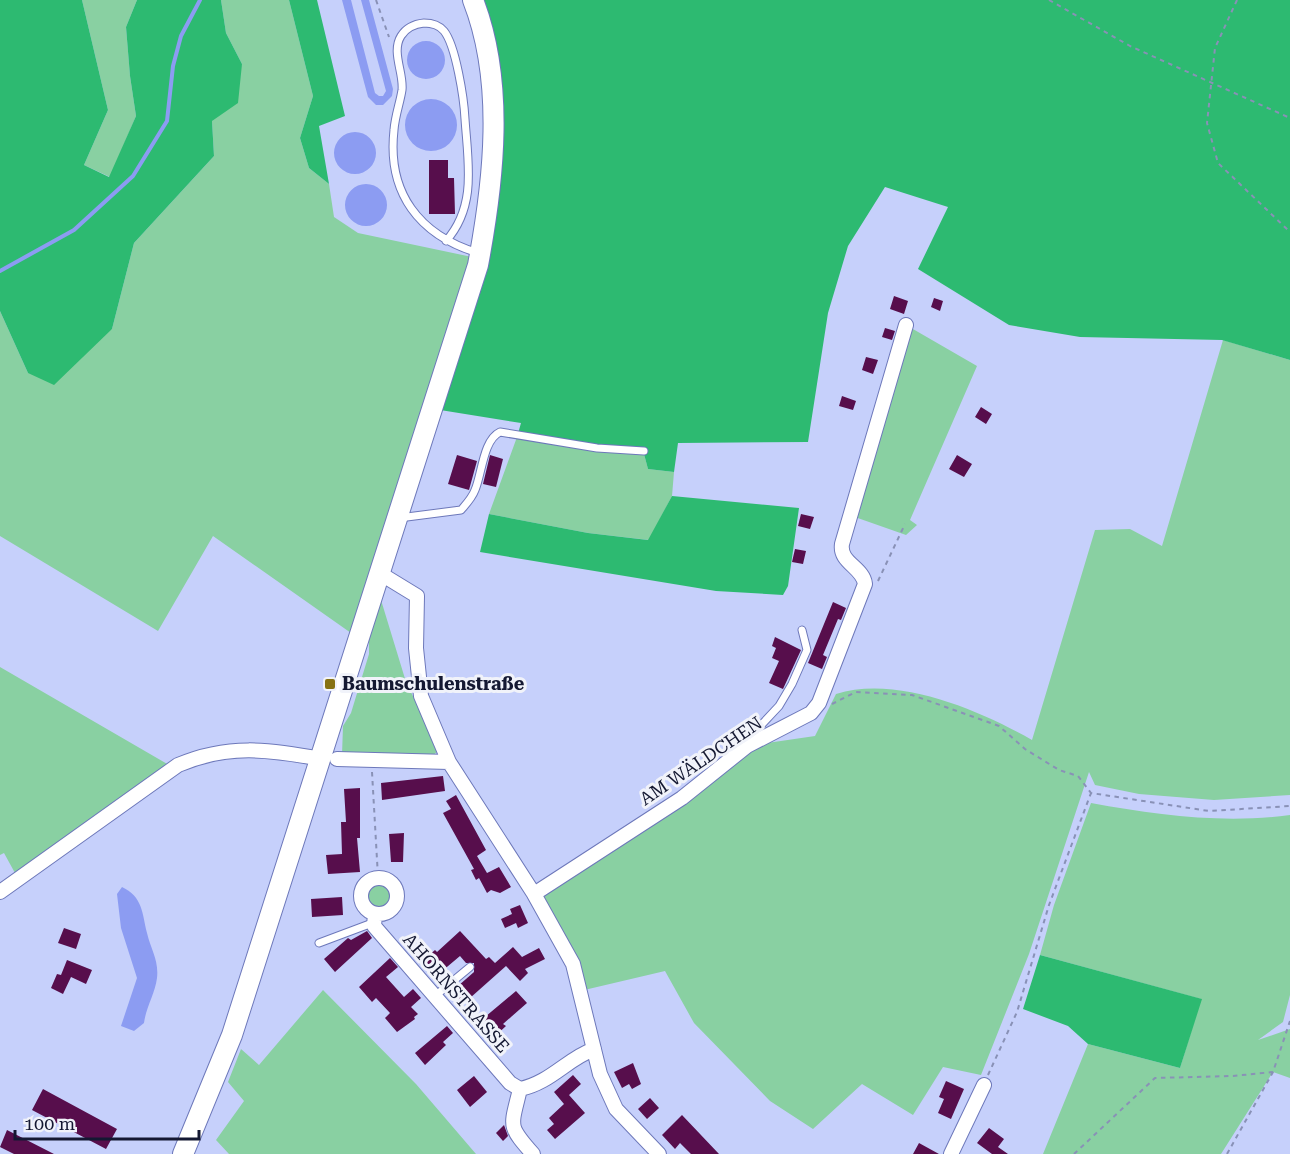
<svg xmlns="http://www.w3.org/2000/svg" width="1290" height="1154" viewBox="0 0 1290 1154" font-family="'Roboto Serif',serif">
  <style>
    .green { fill: #89d0a2 }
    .forest { fill: #2dba71 }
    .water { fill: #8c9cf2 }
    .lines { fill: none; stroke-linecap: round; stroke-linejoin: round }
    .stream { stroke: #8c9cf2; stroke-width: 4 }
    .building { fill: #570e4c }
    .service-casing { stroke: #6d78ba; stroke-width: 9 }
    .minor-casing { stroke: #6d78ba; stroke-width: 16 }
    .secondary-casing { stroke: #6d78ba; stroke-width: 22 }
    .path { stroke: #8991b6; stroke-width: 2; stroke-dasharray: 4.5 4.5; stroke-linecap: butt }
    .service { stroke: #fff; stroke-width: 7 }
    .minor { stroke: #fff; stroke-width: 14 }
    .secondary { stroke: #fff; stroke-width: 20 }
    .poi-dot { fill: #877213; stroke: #f1f3fa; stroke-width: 2 }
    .labels { text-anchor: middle; stroke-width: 6; stroke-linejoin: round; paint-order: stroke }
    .poi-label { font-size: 18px; font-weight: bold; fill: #141832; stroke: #f1f3fa; text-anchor: start }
    .street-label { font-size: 18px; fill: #141832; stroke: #f1f3fa }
  </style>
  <rect width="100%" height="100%" fill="#c6d0fb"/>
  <path class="green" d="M 82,0 L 137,0 L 126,27 L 130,76 L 136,116 L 110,177 L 84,165 L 108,110 Z
    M 221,0 L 289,0 L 313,96 L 300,138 L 309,168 L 329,184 L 334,217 L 358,233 L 472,257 L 351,633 L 213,536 L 158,631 L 0,536 L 0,311 L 28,373 L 112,329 L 134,243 L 214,156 L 212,121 L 242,64 L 226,33 Z
    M 906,325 L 977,366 L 910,520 L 917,525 L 906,535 L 852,516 Z
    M 1223,340 L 1290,360 L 1290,795 L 1214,800 L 1139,794 L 1095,785 L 1089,772 L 1029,954 L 981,1075 L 943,1067 L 913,1115 L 862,1084 L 813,1129 L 770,1101 L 694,1023 L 665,971 L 580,991 L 534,894 L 747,746 L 815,736 L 836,694 C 897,675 979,710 1032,740 L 1095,530 L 1130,529 L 1162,546 Z
    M 517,437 L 644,454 L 648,469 L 674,472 L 672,496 L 649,540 L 588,533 L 489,514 Z
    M 381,600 L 406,682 L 436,743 L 438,751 L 431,757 L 342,755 L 343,726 L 351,713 L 369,654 L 369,637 Z
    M 0,667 L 169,765 L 15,873 L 4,853 L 0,855 Z
    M 1091,803 C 1157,815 1223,824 1290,815 L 1290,995 L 1283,1022 L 1258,1040 L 1290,1029 L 1290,1078 L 1273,1072 L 1221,1154 L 1043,1154 L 1088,1044 L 1180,1068 L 1201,999 L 1040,955 L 1054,905 Z
    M367 895a12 12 0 1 1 24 0a12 12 0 1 1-24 0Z
    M 323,990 L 416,1084 L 476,1154 L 229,1154 L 216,1140 L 244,1101 L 228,1082 L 241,1049 L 259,1065 Z"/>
  <path class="forest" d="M 0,0 L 82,0 L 108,110 L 84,165 L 109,177 L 136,116 L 130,76 L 126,27 L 137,0 L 221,0 L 226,33 L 242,64 L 238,103 L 212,121 L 214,156 L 134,243 L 112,329 L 54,385 L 28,373 L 0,311 Z
    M 289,0 L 317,0 L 345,116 L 319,126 L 329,184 L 309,168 L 300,138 L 313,96 Z
    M 480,0 L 1290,0 L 1290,360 L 1222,340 L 1080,337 L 1009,325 L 918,269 L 948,207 L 885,187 L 848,246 L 828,313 L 808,442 L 678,443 L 674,472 L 648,469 L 644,454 L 517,437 L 521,423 L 434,409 L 492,237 L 501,178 L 500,78 Z
    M 672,496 L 799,508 L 788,586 L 783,595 L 716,591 L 480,552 L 489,514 L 588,533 L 648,540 Z
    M 1040,955 L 1202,999 L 1180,1068 L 1088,1044 L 1068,1026 L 1023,1009 Z"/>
  <path class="water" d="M 342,0 L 351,0 L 375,93 L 379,96 L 383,96 L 386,91 L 361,0 L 369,0 L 393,89 L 392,96 L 383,105 L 376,105 L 368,97 Z
    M407 60a19 19 0 1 1 38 0a19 19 0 1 1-38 0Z
    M405 125a26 26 0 1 1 52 0a26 26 0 1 1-52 0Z
    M334 153a21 21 0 1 1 42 0a21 21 0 1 1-42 0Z
    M345 205a21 21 0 1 1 42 0a21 21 0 1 1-42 0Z
    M 122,887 C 143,897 142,913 147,933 C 151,950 159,960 157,978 C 155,994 146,1007 144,1023 L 134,1031 L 121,1026 L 137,978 L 121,928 L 117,894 Z"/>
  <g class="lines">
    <path class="stream" d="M 0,271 L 74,230 L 133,176 L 167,121 L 173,66 L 181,36 L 200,0"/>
  </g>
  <path class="building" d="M 429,160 L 448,160 L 448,178 L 454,178 L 455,214 L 429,214 Z
    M 894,296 L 908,301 L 904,314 L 890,309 Z
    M 934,298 L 943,301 L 940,311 L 931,307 Z
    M 885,328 L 895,331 L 892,340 L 882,337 Z
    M 866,357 L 878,360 L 873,374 L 862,370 Z
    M 842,396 L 856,401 L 853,410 L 839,406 Z
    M 981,407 L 992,414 L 986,424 L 975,417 Z
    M 457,455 L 477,461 L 469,490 L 448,484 Z
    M 490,455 L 503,459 L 496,487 L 483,484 Z
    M 957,455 L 972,464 L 964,477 L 949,469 Z
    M 801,514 L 814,517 L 810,529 L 798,526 Z
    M 795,549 L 806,551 L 803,564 L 792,562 Z
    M 833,602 L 846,608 L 841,620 L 838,619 L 823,655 L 827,657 L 822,669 L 808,663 Z
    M 775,637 L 801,650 L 783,689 L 769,683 L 779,661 L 772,658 L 776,648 L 772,646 Z
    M 443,776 L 445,791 L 382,800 L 381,783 Z
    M 360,788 L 360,838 L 357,838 L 360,872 L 328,874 L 326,855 L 342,854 L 341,822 L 346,822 L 344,789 Z
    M 456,795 L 486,850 L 477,856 L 487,873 L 499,867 L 511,887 L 500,893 L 491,890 L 487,893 L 479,878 L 476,880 L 471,870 L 474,869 L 443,813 L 451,809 L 446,801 Z
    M 404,833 L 403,862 L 391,862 L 389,834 Z
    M 342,897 L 343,915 L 312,917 L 311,899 Z
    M 520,905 L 528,923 L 518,928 L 516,923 L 505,928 L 501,919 L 512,914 L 510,909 Z
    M 64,928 L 81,934 L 76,949 L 58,943 Z
    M 367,931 L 372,938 L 335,972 L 324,959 L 348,938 L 351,940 Z
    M 460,931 L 486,959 L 489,957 L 495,963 L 513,947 L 522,957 L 539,948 L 545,959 L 525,969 L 528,973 L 520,981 L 506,966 L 461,1006 L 450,993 L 474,972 L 474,963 L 466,963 L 460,956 L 435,977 L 422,961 L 435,950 L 437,952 Z
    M 390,958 L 398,967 L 386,977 L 404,997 L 413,989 L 421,998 L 411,1007 L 418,1014 L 414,1017 L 415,1019 L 397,1032 L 385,1018 L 390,1013 L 376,998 L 372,1002 L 359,987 Z
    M 67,960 L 92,970 L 86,984 L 71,977 L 63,994 L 51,988 L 57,974 L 61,975 Z
    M 516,991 L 527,1003 L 503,1024 L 506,1026 L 493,1038 L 479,1022 Z
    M 447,1026 L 453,1033 L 443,1042 L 446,1045 L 425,1065 L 415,1053 Z
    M 633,1063 L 641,1084 L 632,1089 L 629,1084 L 622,1088 L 614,1072 Z
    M 573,1075 L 581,1084 L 569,1095 L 585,1113 L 555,1139 L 547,1130 L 554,1124 L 549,1118 L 564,1104 L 554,1092 Z
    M 474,1076 L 487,1092 L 470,1107 L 457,1090 Z
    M 946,1081 L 964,1089 L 951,1119 L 938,1113 L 944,1099 L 939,1097 Z
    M 43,1089 L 117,1129 L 106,1149 L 32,1110 Z
    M 650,1098 L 659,1108 L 647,1119 L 638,1109 Z
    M 682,1115 L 719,1154 L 691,1154 L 680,1143 L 675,1149 L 662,1135 Z
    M 504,1125 L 508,1136 L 503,1141 L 496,1133 Z
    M 989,1128 L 1004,1139 L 998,1147 L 1008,1154 L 992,1154 L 977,1143 Z
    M 7,1130 L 54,1154 L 14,1154 L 0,1147 Z
    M 919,1143 L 939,1154 L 913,1154 Z"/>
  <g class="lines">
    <g class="service-casing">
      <path id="service" d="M 446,241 C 477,206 468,163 465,119 C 464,99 456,46 444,31 C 439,25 431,23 424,23 C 414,24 406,28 401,36 C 391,52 404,73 402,90 C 400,103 395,116 394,130 C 387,193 419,235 478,253
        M 399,518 L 461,510 C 467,503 472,498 475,490 C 482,474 483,440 500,432 L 597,448 L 644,451
        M 748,744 L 751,736 L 779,706 L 792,684 L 807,650 L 802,630
        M 319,943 L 375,922
        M 435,996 L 470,967"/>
    </g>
    <g class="minor-casing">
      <path id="minor" d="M 381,574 L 417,596 L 416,648 L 421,696 L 449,762 L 534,894 L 573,964 L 600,1074 L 616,1109 L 659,1154
        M 337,759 L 449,762
        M361 896a18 18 0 1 1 36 0a18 18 0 1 1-36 0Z
        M 0,892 L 178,765 C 227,744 269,749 321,759
        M 534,894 L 682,798 L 747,746 L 811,713 L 819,703 L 865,584 C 863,567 839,563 842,544 L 906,325
        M 375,914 L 374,926 L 510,1083 L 520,1089 C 550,1083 567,1059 594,1049
        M 520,1089 C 511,1127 507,1125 533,1154
        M 951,1154 L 984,1085"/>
    </g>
    <g class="secondary-casing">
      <path id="secondary" d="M 183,1154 L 232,1035 L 478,265 C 494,180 505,82 473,0"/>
    </g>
    <path class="path" d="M 376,0 L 389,37
      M 1049,0 L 1130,46 L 1290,118
      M 1237,0 L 1215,48 L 1207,123 L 1218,163 L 1290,232
      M 878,581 L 905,524
      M 832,704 L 856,692 L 912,695 L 999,726 L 1025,749 L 1059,770 L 1078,776 L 1091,793 L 1209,811 L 1290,806
      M 372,772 L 378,877
      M 988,1075 L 1017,1012 L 1049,905 L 1091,793
      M 1074,1154 L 1155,1078 L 1233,1076 L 1273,1072 L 1290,1021
      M 1227,1154 L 1273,1072"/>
    <use href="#service" class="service"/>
    <use href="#minor" class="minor"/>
    <use href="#secondary" class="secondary"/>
  </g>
  <rect class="poi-dot" x="324" y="678" width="12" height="12" rx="3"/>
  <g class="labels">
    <g class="poi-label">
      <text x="342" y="690">Baumschulenstraße</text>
    </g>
    <g class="street-label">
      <text transform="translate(701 761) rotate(-34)" y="6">AM WÄLDCHEN</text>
      <text transform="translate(456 993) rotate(49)" y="6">AHORNSTRASSE</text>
    </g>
  </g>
  <path d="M15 1130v9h184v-9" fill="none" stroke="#141832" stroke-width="3"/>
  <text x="24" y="1130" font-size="18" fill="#141832" stroke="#f1f3fa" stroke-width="4.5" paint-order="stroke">100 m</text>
</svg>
